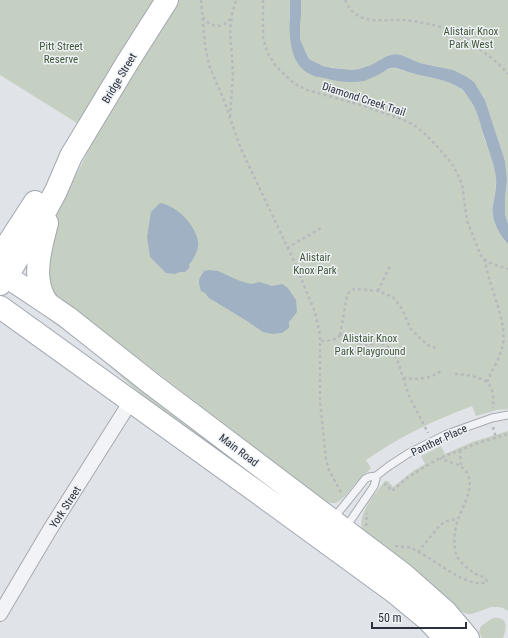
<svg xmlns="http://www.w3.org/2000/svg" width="508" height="638" viewBox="0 0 508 638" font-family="'Roboto Condensed',sans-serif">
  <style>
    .green { fill: #c6d0c2 }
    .water { fill: #9fb1c3 }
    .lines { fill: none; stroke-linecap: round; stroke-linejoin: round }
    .lane-casing { stroke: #a6aab1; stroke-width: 9 }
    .street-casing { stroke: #a6aab1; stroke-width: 16 }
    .primary-casing { stroke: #a1a7b1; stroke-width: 24 }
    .path { stroke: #b6b9be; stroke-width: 2.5; stroke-dasharray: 3 3; stroke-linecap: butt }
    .lane { stroke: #f2f3f6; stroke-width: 7 }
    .street { stroke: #f2f3f6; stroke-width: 14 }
    .primary { stroke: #fff; stroke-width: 22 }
    .labels { text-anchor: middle; stroke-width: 3; stroke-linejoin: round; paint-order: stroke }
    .park-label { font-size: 11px; fill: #3f573a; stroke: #eff2f5 }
    .street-label { font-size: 11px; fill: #2b313d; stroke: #eff2f5 }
  </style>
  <rect width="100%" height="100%" fill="#e0e3e7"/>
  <path class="green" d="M 0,0 L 155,0 L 77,123 L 0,75 Z
    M 179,0 L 290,0 L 289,19 L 301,68 L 384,71 C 387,70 389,69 392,68 C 396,68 400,70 404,71 C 411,73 418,75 425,76 C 450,81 466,85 477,112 C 480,120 481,129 484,138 C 489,152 497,166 496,182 C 496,191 493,200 493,209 C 492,222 500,235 508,244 L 508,409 L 497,410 L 476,416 L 472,406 C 432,421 401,436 366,460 L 371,468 L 358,481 L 345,496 L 339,501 L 336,503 L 330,503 L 321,498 L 78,312 L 48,293 L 51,226 L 90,147 L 110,111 Z
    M 301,0 L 508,0 L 508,224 L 505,214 L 505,198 L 507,179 L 505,161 L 485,100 L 474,82 L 467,77 L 436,66 L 420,63 L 401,55 L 395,54 L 387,56 L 371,65 L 359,69 L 351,70 L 342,69 L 323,66 L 309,59 L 306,53 L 300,39 L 300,26 L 301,16 Z
    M 21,293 L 298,508 L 145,398 L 89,348 L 19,297 Z
    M 508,431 L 508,611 L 503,608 L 498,607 L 491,607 L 472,614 L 468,614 L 462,612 L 441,592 L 410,566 L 363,530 C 355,517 376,492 385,481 L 388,481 L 393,487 L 413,471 L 425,464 L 421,456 L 441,446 L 445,454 L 472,442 Z
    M 493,618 C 508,616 507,627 503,638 L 482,638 L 479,632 L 481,626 Z"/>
  <path class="water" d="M 290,0 L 301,0 L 301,16 L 300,26 L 300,39 L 306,53 L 309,59 L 323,66 L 333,68 L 351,70 L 359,69 L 371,65 L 387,56 L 395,54 L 401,55 L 420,63 L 453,70 L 467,77 L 474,82 L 485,100 L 505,161 L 507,179 L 505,198 L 505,214 L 508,224 L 508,244 C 499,234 491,220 493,206 C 494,197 497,188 496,179 C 495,165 489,152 485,139 C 479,123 479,111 468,97 C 466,94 464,90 460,88 C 445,78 428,78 412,73 C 405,72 398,67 391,68 C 386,69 382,73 378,75 C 374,77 368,79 364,81 C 352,83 339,82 328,79 C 321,77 314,77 308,73 C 285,60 290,22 290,0 Z
    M 160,203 C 176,205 196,225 198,242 C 199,250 194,258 189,265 L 190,267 L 185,272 L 180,272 L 175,274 L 166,273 L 150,257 L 147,237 L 151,212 Z
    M 209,270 L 218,271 L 240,281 L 251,284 L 260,282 L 272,286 L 282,284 L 287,287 L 296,300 L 297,312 L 289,322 L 289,328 L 282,333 L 272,334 L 263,332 L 247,321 L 209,298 L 205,293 L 201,291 C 198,281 198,280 204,271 Z"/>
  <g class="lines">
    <g class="lane-casing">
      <path id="lane" d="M 333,519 L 358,488 L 365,479 L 369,477 L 376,476 L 389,466 L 409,453 L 447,434 L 492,418 L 508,415
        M 346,527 L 374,486 L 376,479 L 376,476"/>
    </g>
    <g class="street-casing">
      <path id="street" d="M 0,614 L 49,531 L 131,401"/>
    </g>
    <g class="primary-casing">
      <path id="primary" d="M 47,223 C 42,243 33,272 42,293 C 43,297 46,300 48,304
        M 0,256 L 35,202
        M 0,272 L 48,304 L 67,317 L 153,385 L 403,574 L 446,612 L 468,638
        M 0,284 L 7,276 L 40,221 L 56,191 L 71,156 L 127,63 L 167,0
        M 0,307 L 275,505 L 393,591 L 427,619 L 445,638"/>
    </g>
    <path class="path" d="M 201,0 L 205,45 L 209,65 L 225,103 L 231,121 L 241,149 L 294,261 L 315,312 L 320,335 L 320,401 L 326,460 L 329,470 L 342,494
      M 263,0 L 263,37 L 267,52 L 275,65 L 289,79 L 295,84 L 307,90 L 364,106 L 404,120 L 414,125 L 424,133 L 437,146 L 452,164 L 457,173 L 462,184 L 467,221 L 481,256 C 488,264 499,266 508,269
      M 345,0 C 357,27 381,19 404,20 C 418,21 436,25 449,30 C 458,33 465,38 473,44 C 485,53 498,62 508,74
      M 203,17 C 211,28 222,29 230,19
      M 230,117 L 233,73 L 230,30 L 232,14 L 236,0
      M 287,248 L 321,228
      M 484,259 C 486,266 488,274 490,281 C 495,300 508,328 502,348 C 499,359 492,371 487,382
      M 378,291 L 390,266
      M 340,335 L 347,295 L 350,291 L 354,289 L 378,291 L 393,297 L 402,309 L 411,329 L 427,345 L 436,348
      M 321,341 C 329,340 336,341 341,334 L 342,334 L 353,339 L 364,345 L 369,345 L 374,343 L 379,342 L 387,346 L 394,354 L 398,362 L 409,396 L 428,433
      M 455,374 C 464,374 486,377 490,386 C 494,392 493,401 493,408
      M 403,378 C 418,379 428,380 441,371
      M 493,427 L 496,438
      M 460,450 L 461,467
      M 384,485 L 386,484 L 392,491 L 407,478 L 431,463 L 440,458 L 478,443 L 508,434
      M 366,526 L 367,513
      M 395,546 L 407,547 L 412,548 C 418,552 424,555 429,558 C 444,567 469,588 487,582 L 487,581 C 484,576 479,576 474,573 C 468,569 460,563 457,556 C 453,546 454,533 457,522 C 462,507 481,479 460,466 C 454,463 446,461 440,458
      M 418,552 L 440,525 L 447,521 L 458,519"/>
    <use href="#lane" class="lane"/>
    <use href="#street" class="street"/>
    <use href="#primary" class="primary"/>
  </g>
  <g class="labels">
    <g class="park-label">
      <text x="471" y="35">Alistair Knox<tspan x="471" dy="13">Park West</tspan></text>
      <text x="61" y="50">Pitt Street<tspan x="61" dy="13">Reserve</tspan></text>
      <text x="315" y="261">Alistair<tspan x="315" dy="13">Knox Park</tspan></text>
      <text x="370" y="342">Alistair Knox<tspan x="370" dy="13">Park Playground</tspan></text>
    </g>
    <g class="street-label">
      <text transform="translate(119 78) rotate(-59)" y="4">Bridge Street</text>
      <text transform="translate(364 99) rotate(18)" y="4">Diamond Creek Trail</text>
      <text transform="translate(439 440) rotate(-25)" y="4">Panther Place</text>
      <text transform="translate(239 450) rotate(37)" y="4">Main Road</text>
      <text transform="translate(65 507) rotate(-57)" y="4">York Street</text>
    </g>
  </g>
  <path d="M372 622v6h94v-6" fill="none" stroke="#2b313d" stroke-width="2"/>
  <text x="378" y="622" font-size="12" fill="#2b313d" stroke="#eff2f5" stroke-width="3" paint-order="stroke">50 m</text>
</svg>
